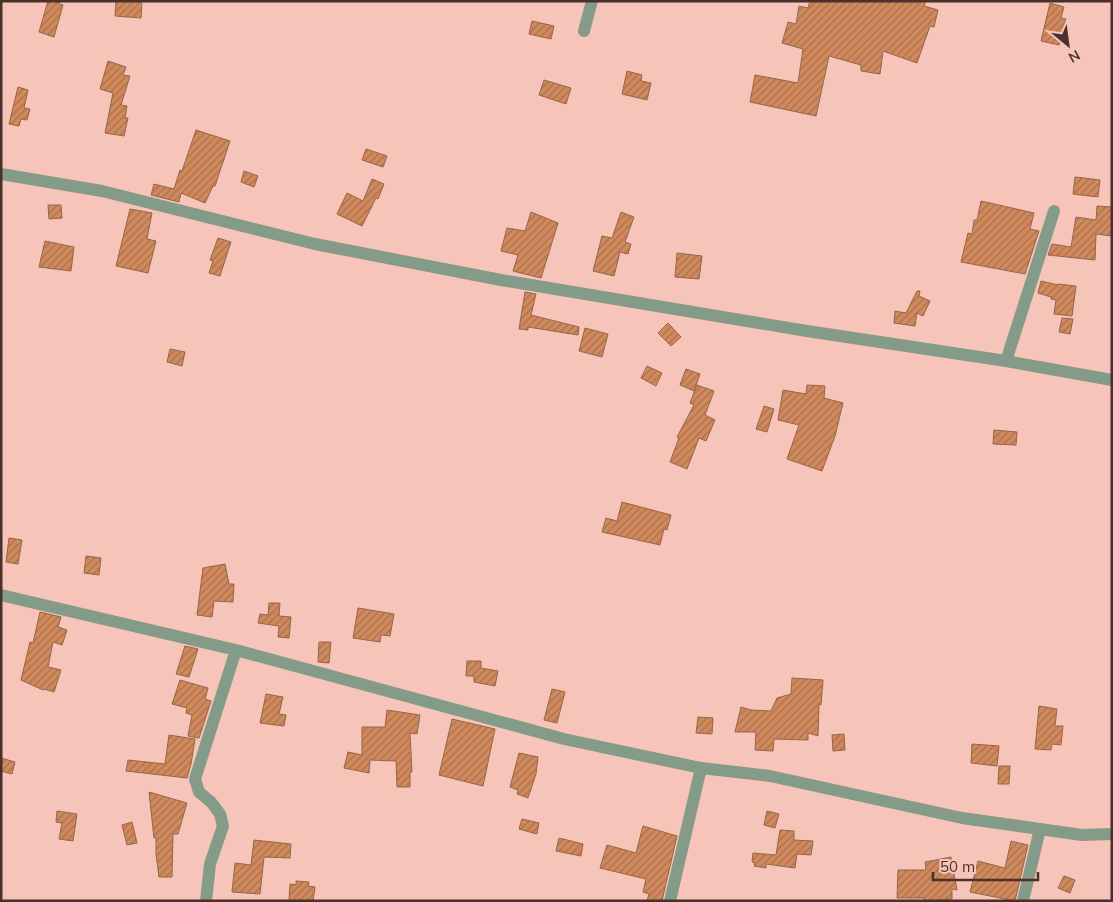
<svg xmlns="http://www.w3.org/2000/svg" width="1113" height="902" viewBox="0 0 1113 902" font-family="Mulish,sans-serif">
  <style>
    .building { fill: url(#building-hatch); stroke: #956548 }
    .lines { fill: none; stroke-linecap: round; stroke-linejoin: round }
    .minor { stroke: #859b8a; stroke-width: 12 }
  </style>
  <defs>
    <pattern id="building-hatch" width="6" height="6" patternUnits="userSpaceOnUse" patternTransform="scale(1.25)"><rect width="6" height="6" fill="#d0895c"/><path d="M-1 1l2-2M0 6l6-6M5 7l2-2" fill="none" stroke="#ab704c"/></pattern>
  </defs>
  <rect width="100%" height="100%" fill="#f7c4b9"/>
  <path class="building" d="M 48,1 L 60,1 L 59,4 L 63,5 L 54,37 L 39,32 Z
    M 116,1 L 142,1 L 141,18 L 115,16 Z
    M 810,1 L 926,1 L 924,6 L 938,10 L 934,27 L 930,26 L 917,63 L 883,51 L 880,74 L 861,71 L 861,65 L 829,56 L 816,116 L 750,102 L 755,75 L 798,83 L 803,49 L 782,43 L 788,22 L 796,24 L 799,6 L 808,8 Z
    M 1050,3 L 1064,7 L 1061,18 L 1066,19 L 1059,45 L 1041,41 Z
    M 532,21 L 554,26 L 551,39 L 529,34 Z
    M 108,61 L 126,67 L 123,75 L 130,76 L 121,105 L 127,106 L 125,118 L 128,118 L 124,136 L 105,133 L 113,93 L 100,89 Z
    M 627,71 L 642,75 L 641,81 L 651,83 L 647,100 L 622,94 Z
    M 544,80 L 571,88 L 566,104 L 539,95 Z
    M 18,87 L 28,90 L 24,108 L 30,109 L 27,120 L 21,119 L 19,126 L 9,124 Z
    M 196,130 L 230,141 L 215,186 L 213,186 L 205,203 L 181,193 L 179,202 L 151,195 L 154,184 L 174,189 L 180,170 L 182,171 Z
    M 366,149 L 387,156 L 383,167 L 362,160 Z
    M 244,171 L 258,176 L 254,187 L 241,182 Z
    M 1075,177 L 1100,180 L 1098,197 L 1073,194 Z
    M 372,179 L 384,184 L 378,199 L 376,198 L 362,226 L 337,214 L 347,193 L 363,201 Z
    M 981,201 L 1034,213 L 1030,229 L 1039,231 L 1025,274 L 961,262 L 968,233 L 972,234 L 974,220 L 977,220 Z
    M 48,205 L 61,205 L 62,218 L 49,219 Z
    M 1097,206 L 1112,207 L 1112,236 L 1096,234 L 1095,260 L 1048,255 L 1052,244 L 1071,247 L 1076,217 L 1096,220 Z
    M 130,209 L 152,213 L 147,239 L 156,241 L 148,273 L 116,266 Z
    M 531,212 L 558,223 L 541,278 L 513,271 L 518,255 L 501,251 L 507,228 L 525,231 Z
    M 621,212 L 634,217 L 625,242 L 631,244 L 628,254 L 620,252 L 614,276 L 593,271 L 602,236 L 612,238 Z
    M 218,238 L 231,242 L 220,276 L 209,273 L 213,261 L 210,260 Z
    M 45,241 L 74,247 L 71,271 L 39,267 Z
    M 677,253 L 702,256 L 699,279 L 675,277 Z
    M 1041,281 L 1058,285 L 1058,284 L 1076,286 L 1072,316 L 1054,314 L 1056,300 L 1051,299 L 1051,297 L 1038,293 Z
    M 917,291 L 920,291 L 919,296 L 930,301 L 923,316 L 917,313 L 915,326 L 894,323 L 895,311 L 906,313 Z
    M 525,292 L 536,294 L 531,315 L 579,327 L 578,335 L 528,327 L 528,330 L 519,329 Z
    M 1062,318 L 1073,319 L 1070,334 L 1059,332 Z
    M 668,323 L 681,337 L 671,346 L 658,333 Z
    M 585,328 L 608,334 L 602,357 L 579,351 Z
    M 170,349 L 185,352 L 182,366 L 167,362 Z
    M 647,366 L 662,373 L 656,386 L 641,378 Z
    M 686,369 L 700,374 L 694,391 L 680,385 Z
    M 697,385 L 714,391 L 705,415 L 715,420 L 706,441 L 699,438 L 687,469 L 670,462 L 679,438 L 677,437 L 694,405 L 690,403 Z
    M 807,385 L 825,386 L 824,398 L 843,403 L 835,436 L 822,471 L 787,459 L 799,425 L 778,420 L 783,390 L 806,394 Z
    M 764,406 L 774,409 L 767,432 L 756,429 Z
    M 994,430 L 1017,432 L 1016,445 L 993,444 Z
    M 622,502 L 671,515 L 667,530 L 664,529 L 660,545 L 602,532 L 606,518 L 617,521 Z
    M 9,538 L 22,540 L 18,564 L 6,562 Z
    M 86,556 L 101,558 L 99,575 L 84,573 Z
    M 225,564 L 229,584 L 234,584 L 233,602 L 214,601 L 212,617 L 197,615 L 203,568 Z
    M 269,603 L 280,603 L 279,616 L 291,617 L 289,638 L 278,637 L 279,626 L 258,623 L 260,614 L 268,615 Z
    M 358,608 L 394,614 L 390,636 L 381,635 L 380,642 L 353,638 Z
    M 40,612 L 61,617 L 58,627 L 67,630 L 62,645 L 53,642 L 48,667 L 61,670 L 54,692 L 44,689 L 43,690 L 21,680 L 30,642 L 33,643 Z
    M 319,642 L 331,642 L 329,663 L 318,662 Z
    M 185,646 L 198,649 L 189,677 L 176,674 Z
    M 467,661 L 481,661 L 481,668 L 498,671 L 495,686 L 474,682 L 474,676 L 466,676 Z
    M 792,678 L 823,680 L 821,705 L 819,704 L 818,736 L 808,733 L 808,740 L 774,739 L 773,751 L 755,750 L 756,732 L 735,732 L 741,707 L 751,710 L 771,711 L 777,698 L 791,694 Z
    M 180,680 L 208,688 L 205,699 L 211,701 L 199,738 L 188,736 L 192,715 L 186,713 L 187,708 L 172,704 Z
    M 552,689 L 565,692 L 557,723 L 544,720 Z
    M 266,694 L 283,697 L 279,714 L 286,715 L 284,726 L 260,723 Z
    M 1039,706 L 1057,709 L 1055,726 L 1063,726 L 1061,745 L 1052,744 L 1051,750 L 1035,749 Z
    M 387,710 L 420,715 L 417,734 L 410,733 L 412,772 L 410,772 L 410,787 L 397,787 L 396,761 L 370,760 L 369,773 L 344,768 L 348,752 L 362,755 L 362,727 L 385,727 Z
    M 698,717 L 713,718 L 712,734 L 696,733 Z
    M 452,719 L 495,729 L 483,786 L 439,775 Z
    M 844,734 L 845,750 L 833,751 L 832,735 Z
    M 169,735 L 195,739 L 191,764 L 187,778 L 126,771 L 128,760 L 165,764 Z
    M 972,744 L 999,746 L 997,766 L 971,763 Z
    M 519,753 L 538,757 L 536,774 L 528,798 L 517,794 L 518,790 L 510,787 Z
    M 1,758 L 15,762 L 12,774 L 1,771 Z
    M 999,766 L 1010,766 L 1009,784 L 998,784 Z
    M 149,792 L 187,803 L 178,834 L 173,834 L 172,877 L 159,877 L 156,854 L 156,838 L 154,838 Z
    M 57,811 L 77,814 L 73,841 L 59,839 L 62,823 L 56,822 Z
    M 767,811 L 779,814 L 775,828 L 764,825 Z
    M 522,819 L 539,823 L 537,834 L 519,829 Z
    M 132,822 L 137,843 L 127,845 L 122,825 Z
    M 643,826 L 677,836 L 662,901 L 647,901 L 649,894 L 643,892 L 646,879 L 600,868 L 607,845 L 636,853 Z
    M 780,830 L 794,831 L 794,840 L 813,841 L 811,855 L 797,854 L 795,868 L 766,864 L 766,868 L 754,866 L 755,863 L 752,862 L 753,853 L 776,855 Z
    M 559,838 L 583,844 L 581,856 L 556,851 Z
    M 254,840 L 291,844 L 290,858 L 264,857 L 260,894 L 232,892 L 235,863 L 251,865 Z
    M 1011,841 L 1028,845 L 1015,901 L 970,892 L 978,861 L 1005,868 Z
    M 951,857 L 957,890 L 952,889 L 952,899 L 924,901 L 924,898 L 897,898 L 898,870 L 926,870 L 925,862 Z
    M 1064,876 L 1075,880 L 1070,893 L 1058,888 Z
    M 296,881 L 309,882 L 308,886 L 315,887 L 313,901 L 289,900 L 290,884 L 296,885 Z"/>
  <g class="lines">
    <path class="minor" d="M 584,31 L 592,1
      M 1,174 L 102,191 L 315,244 L 501,280 L 807,331 L 1006,361 L 1112,380
      M 1006,361 L 1054,211
      M 1,595 L 236,650 L 564,739 L 701,768 L 770,776 L 962,818 L 1082,835 L 1112,834
      M 206,901 L 210,864 L 223,826 L 220,814 L 211,802 L 199,792 L 195,779 L 236,650
      M 670,901 L 701,768
      M 1023,901 L 1040,829"/>
  </g>
  <rect width="1113" height="902" fill="none" stroke="#49302a" stroke-width="5"/>
  <g transform="translate(1068 45) rotate(151)" stroke="#f7c4b9" stroke-width="4" paint-order="stroke">
  <path d="M0-4L9 19L0 12L-9 19Z" fill="#49302a"/>
  <text y="-8" font-size="14" font-weight="bold" text-anchor="middle" fill="#49302a">N</text>
  </g>
  <path d="M933 872v8h105v-8" fill="none" stroke="#49302a" stroke-width="2.5"/>
  <text x="940" y="872" font-size="15" fill="#49302a" stroke="#f7c4b9" stroke-width="4" paint-order="stroke">50 m</text>
</svg>
